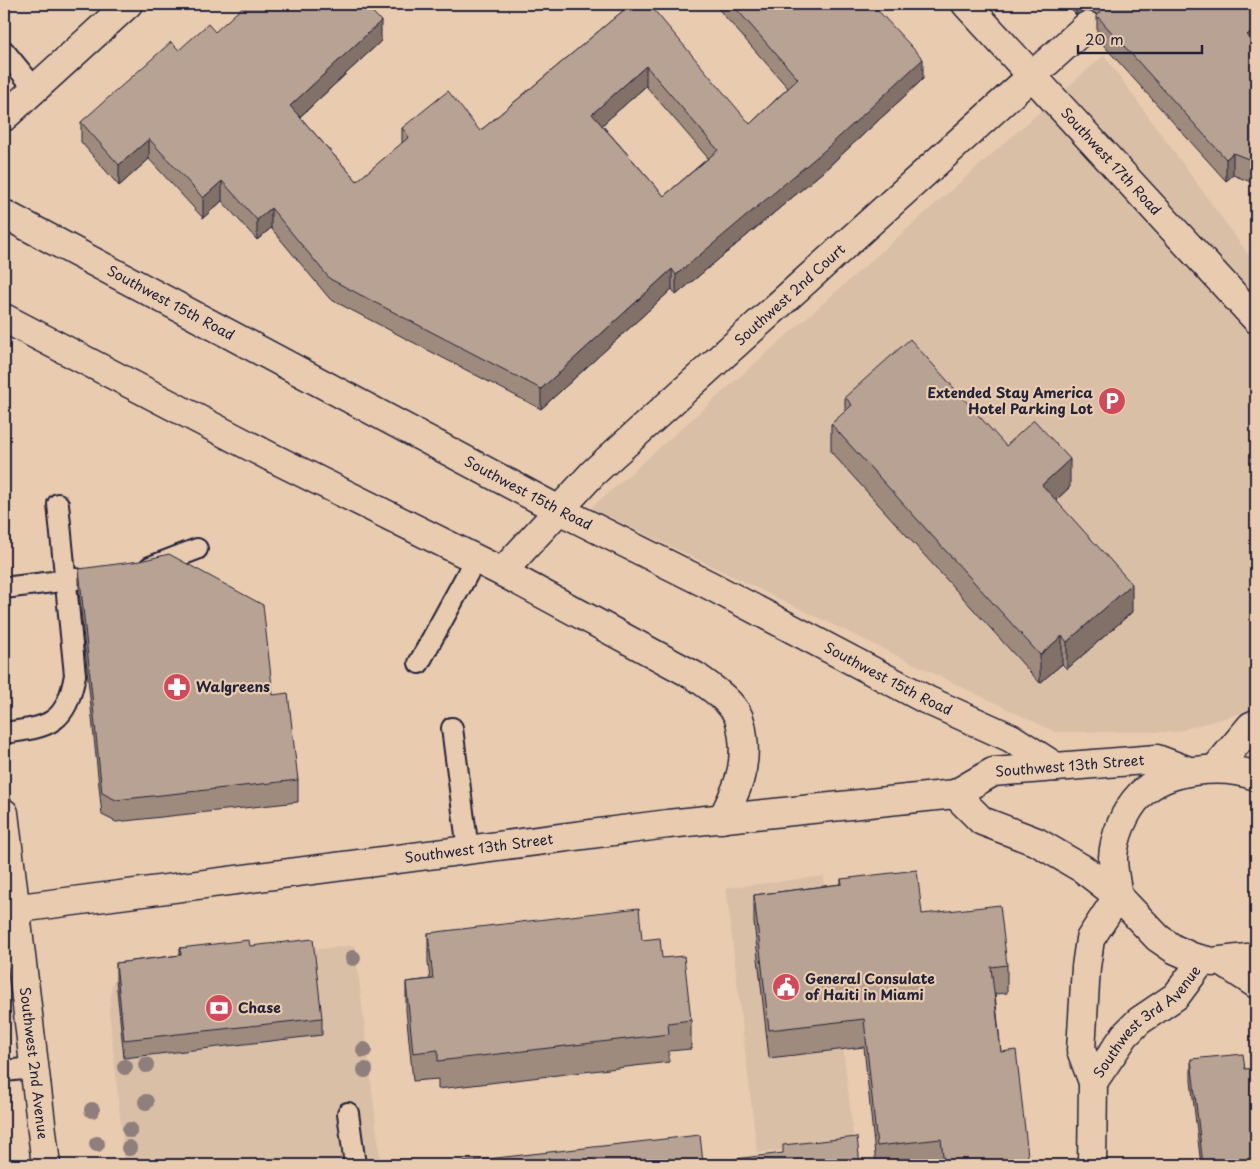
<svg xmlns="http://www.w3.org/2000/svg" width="1260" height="1169" viewBox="0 0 1260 1169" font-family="'Playpen Sans',sans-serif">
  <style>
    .built { fill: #dabfa7 }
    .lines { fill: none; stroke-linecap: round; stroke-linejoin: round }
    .lane-casing { stroke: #22223b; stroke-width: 24 }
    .street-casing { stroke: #22223b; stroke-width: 31 }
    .secondary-casing { stroke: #22223b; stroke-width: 31 }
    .lane { stroke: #e9ccb0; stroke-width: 20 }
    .street { stroke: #e9ccb0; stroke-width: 28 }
    .secondary { stroke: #e9ccb0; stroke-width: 28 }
    .tree { fill: #8e7e7b }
    .wall { fill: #9e8b7e; stroke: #22223b; fill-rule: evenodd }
    .shaded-wall { fill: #817167; stroke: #22223b }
    .building { fill: #b8a293; stroke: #22223b; fill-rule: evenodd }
    .labels { text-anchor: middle; stroke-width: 4.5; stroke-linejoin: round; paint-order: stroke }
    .street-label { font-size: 14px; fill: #22223b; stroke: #e9ccb0 }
    .poi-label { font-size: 14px; font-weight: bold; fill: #22223b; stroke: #e9ccb0; text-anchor: start }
  </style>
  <rect width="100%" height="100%" fill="#e9ccb0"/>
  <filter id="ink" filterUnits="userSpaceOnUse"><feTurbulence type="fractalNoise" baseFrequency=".02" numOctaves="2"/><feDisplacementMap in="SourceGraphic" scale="10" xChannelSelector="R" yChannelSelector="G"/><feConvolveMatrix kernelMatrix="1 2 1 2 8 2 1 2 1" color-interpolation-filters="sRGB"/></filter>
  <g filter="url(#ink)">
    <path class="built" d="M 1104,55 L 1256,265 L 1256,709 L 1175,732 L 1055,732 L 591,508 Z
      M 824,876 L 854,1142 L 757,1153 L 726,888 Z
      M 355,945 L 381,1165 L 125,1165 L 109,1011 L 112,984 L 117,977 L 137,970 Z"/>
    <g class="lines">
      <g class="lane-casing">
        <path id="lane" d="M 4,51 L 35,89
          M 150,567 L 197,549
          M 4,588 L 77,579
          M 419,663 L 475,560
          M 452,728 L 468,850
          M 4,733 C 50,727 66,724 75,675 L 58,504
          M 4,1071 L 34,1068
          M 348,1113 L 355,1165"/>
      </g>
      <g class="street-casing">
        <g id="street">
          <path id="s1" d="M 966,4 L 1256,319"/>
          <path d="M 4,117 L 128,4"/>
          <path id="s2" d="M 502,572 L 593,473 L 1087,26"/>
          <path id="s3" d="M 1093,1082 L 1125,1035 L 1139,1021 L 1176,996 L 1202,961"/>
          <path d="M 1092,1165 L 1093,1082 L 1081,1050 L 1086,967 L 1090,939 L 1118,896"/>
        </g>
      </g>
      <g class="secondary-casing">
        <g id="secondary">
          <path id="s4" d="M 4,214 L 559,510 L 709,585 L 927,700 L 1011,738 L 1056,767"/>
          <path d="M 4,318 L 269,456 L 502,572 L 695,676 C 709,686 726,697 736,712 C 741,720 742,729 743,738 C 747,769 736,792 722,819"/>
          <path d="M 1215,769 L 1251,726 L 1256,724"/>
          <path d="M 955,794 L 982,821 L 1037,842 L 1083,869 L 1118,896 L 1158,938 L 1174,949 L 1192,957 L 1212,962 L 1256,957"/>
          <path id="s5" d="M 4,813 L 46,1165"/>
          <path d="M 1118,896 C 1116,884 1113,870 1113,858 C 1114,837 1125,810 1140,795 C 1166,768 1223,764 1256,776"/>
          <path id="s6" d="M 4,910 L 668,824 L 955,794 L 993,772 L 1157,759 L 1189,771"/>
          <path d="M 1224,963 L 1256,984"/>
        </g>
      </g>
      <use href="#lane" class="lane"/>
      <use href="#street" class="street"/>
      <use href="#secondary" class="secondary"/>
    </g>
    <g class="tree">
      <circle cx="353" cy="958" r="8"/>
      <circle cx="364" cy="1050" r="8"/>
      <circle cx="146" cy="1065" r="8"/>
      <circle cx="125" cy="1067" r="8"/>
      <circle cx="365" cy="1070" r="8"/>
      <circle cx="146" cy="1102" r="8"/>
      <circle cx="92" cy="1110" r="8"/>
      <circle cx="130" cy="1130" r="8"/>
      <circle cx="97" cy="1144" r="8"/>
      <circle cx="129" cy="1148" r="8"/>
    </g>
    <path class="wall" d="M 631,4 L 750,124 L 788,88 L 714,4 L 872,4 L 923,79 L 825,170 L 676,295 L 672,289 L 541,409 L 330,299 L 271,228 L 257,240 L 222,201 L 203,218 L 149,159 L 119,186 L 81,142 L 81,122 L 179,50 L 215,32 L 381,41 L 300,117 L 357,181 L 402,144 L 402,128 L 480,131 ZM 646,86 L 708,158 L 664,196 L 602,125 Z
      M 1066,4 L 1256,4 L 1256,184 L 1233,175 L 1226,181 L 1097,38 L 1097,16 L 1098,15 L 1091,11 L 1084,11 L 1076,15 Z
      M 845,397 L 1006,446 L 1070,487 L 1056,500 L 1132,612 L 1067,669 L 1062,664 L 1040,683 L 831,452 L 831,424 L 845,412 Z
      M 79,569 L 273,695 L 298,780 L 298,802 L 116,822 L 102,815 L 79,591 Z
      M 841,879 L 922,914 L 1007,965 L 1007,993 L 995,994 L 1001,1052 L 1029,1165 L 876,1165 L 864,1047 L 769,1058 L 754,922 L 754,895 L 841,884 Z
      M 428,933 L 642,940 L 662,958 L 691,1020 L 691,1049 L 669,1051 L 669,1062 L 438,1089 L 438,1079 L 413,1081 L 406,1010 L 406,982 L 430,979 L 428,962 Z
      M 250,946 L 322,1018 L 322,1035 L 124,1058 L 116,980 L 116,963 L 180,955 L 180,948 Z
      M 1191,1059 L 1256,1165 L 1201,1165 L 1191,1081 Z"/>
    <path class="shaded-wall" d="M 4,4 L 7,4 L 7,6 L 4,8 Z
      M 1076,4 L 1084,4 L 1084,11 L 1076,15 Z
      M 381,21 L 381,41 L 290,126 L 290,106 Z
      M 1256,27 L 1256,49 L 1247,35 Z
      M 923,59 L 923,79 L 825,170 L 676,295 L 676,275 Z
      M 646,66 L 646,86 L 592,134 L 592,114 Z
      M 149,139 L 149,159 L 119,186 L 119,165 Z
      M 1233,153 L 1233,175 L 1226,181 L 1226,159 Z
      M 222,181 L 222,201 L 203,218 L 203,198 Z
      M 271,208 L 271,228 L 257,240 L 257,220 Z
      M 672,269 L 672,289 L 541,409 L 541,389 Z
      M 1070,459 L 1070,487 L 1042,513 L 1042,485 Z
      M 1132,584 L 1132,612 L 1067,669 L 1067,642 Z
      M 1062,636 L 1062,664 L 1040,683 L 1040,655 Z"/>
    <path class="building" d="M 246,4 L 365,4 L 381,21 L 290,106 L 357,181 L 409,137 L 402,128 L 448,91 L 480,131 L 631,4 L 649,4 L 750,124 L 798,79 L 732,4 L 872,4 L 923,59 L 825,150 L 676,275 L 672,269 L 541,389 L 330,279 L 271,208 L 257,220 L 222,181 L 203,198 L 149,139 L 119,165 L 81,122 L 171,42 L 179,50 L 208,24 L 215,32 ZM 646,66 L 718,150 L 664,196 L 592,114 Z
      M 1102,4 L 1256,4 L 1256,27 L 1247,35 L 1256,45 L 1256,162 L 1233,153 L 1226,159 L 1097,16 L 1102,8 Z
      M 910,339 L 1006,446 L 1034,420 L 1070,459 L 1042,485 L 1132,584 L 1067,642 L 1062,636 L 1040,655 L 831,424 L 852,405 L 845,397 Z
      M 169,554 L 263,605 L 273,695 L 288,693 L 298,780 L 116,800 L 102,793 L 79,569 L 140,561 Z
      M 917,870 L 922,914 L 1000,905 L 1007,965 L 991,967 L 1001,1052 L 1016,1050 L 1029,1165 L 944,1165 L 941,1139 L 877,1146 L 864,1019 L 769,1030 L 754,895 L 842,884 L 841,879 Z
      M 639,908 L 642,940 L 660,938 L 662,958 L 684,956 L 691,1020 L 668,1023 L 669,1034 L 438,1061 L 438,1050 L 413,1053 L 406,982 L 433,979 L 428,933 Z
      M 313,939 L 322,1018 L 124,1040 L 116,963 L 181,955 L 180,948 L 249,940 L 250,946 Z
      M 1243,1054 L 1245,1069 L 1255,1068 L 1256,1082 L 1256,1165 L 1203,1165 L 1191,1059 Z
      M 700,1135 L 703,1163 L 783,1153 L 783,1145 L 857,1137 L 860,1165 L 443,1165 L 443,1164 Z"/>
  </g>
  <defs>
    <g id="parking-disc" transform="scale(1.4375)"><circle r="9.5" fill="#d1495b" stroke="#e9ccb0"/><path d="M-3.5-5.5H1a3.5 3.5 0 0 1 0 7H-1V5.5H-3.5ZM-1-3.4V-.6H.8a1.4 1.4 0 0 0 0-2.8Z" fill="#fff"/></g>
    <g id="pharmacy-disc" transform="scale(1.4375)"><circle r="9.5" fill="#d1495b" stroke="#e9ccb0"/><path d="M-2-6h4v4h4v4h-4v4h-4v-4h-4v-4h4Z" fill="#fff"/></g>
    <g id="civic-disc" transform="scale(1.4375)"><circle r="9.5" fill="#d1495b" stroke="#e9ccb0"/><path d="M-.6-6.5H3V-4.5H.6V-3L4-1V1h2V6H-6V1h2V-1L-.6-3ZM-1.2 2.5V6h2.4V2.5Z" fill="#fff"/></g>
    <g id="bank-disc" transform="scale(1.4375)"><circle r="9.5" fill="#d1495b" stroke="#e9ccb0"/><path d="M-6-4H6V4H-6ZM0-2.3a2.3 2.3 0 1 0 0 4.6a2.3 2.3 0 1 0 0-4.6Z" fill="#fff"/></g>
  </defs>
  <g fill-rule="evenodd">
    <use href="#parking-disc" x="1112" y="401"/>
    <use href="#pharmacy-disc" x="177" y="687"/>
    <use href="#civic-disc" x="786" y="987"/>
    <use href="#bank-disc" x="219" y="1008"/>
  </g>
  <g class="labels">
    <g class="street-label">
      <text dy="5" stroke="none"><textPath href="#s1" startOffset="214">Southwest 17th Road</textPath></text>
      <text dy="5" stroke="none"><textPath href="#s2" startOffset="400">Southwest 2nd Court</textPath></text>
      <text dy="5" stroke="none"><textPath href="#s4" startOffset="189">Southwest 15th Road</textPath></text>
      <text dy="5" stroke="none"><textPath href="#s4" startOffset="594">Southwest 15th Road</textPath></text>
      <text dy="5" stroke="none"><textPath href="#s4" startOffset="999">Southwest 15th Road</textPath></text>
      <text dy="5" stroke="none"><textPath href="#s6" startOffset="1079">Southwest 13th Street</textPath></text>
      <text dy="5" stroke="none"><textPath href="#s6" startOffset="479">Southwest 13th Street</textPath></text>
      <text dy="5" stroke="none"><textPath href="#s3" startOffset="82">Southwest 3rd Avenue</textPath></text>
      <text dy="5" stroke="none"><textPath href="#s5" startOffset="252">Southwest 2nd Avenue</textPath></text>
    </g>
    <g class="poi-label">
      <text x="1093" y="398" text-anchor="end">Extended Stay America<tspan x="1093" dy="16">Hotel Parking Lot</tspan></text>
      <text x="196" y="692">Walgreens</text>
      <text x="805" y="984">General Consulate<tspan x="805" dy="16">of Haiti in Miami</tspan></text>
      <text x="238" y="1013">Chase</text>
    </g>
  </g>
  <rect width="1260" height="1169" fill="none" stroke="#e9ccb0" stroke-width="20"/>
  <rect x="10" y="10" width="1240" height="1149" fill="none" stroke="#22223b" stroke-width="2" filter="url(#ink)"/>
  <path d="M1078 45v8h124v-8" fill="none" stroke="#22223b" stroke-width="2.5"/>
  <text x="1085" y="45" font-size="15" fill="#22223b" stroke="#e9ccb0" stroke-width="4" paint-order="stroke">20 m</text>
</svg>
